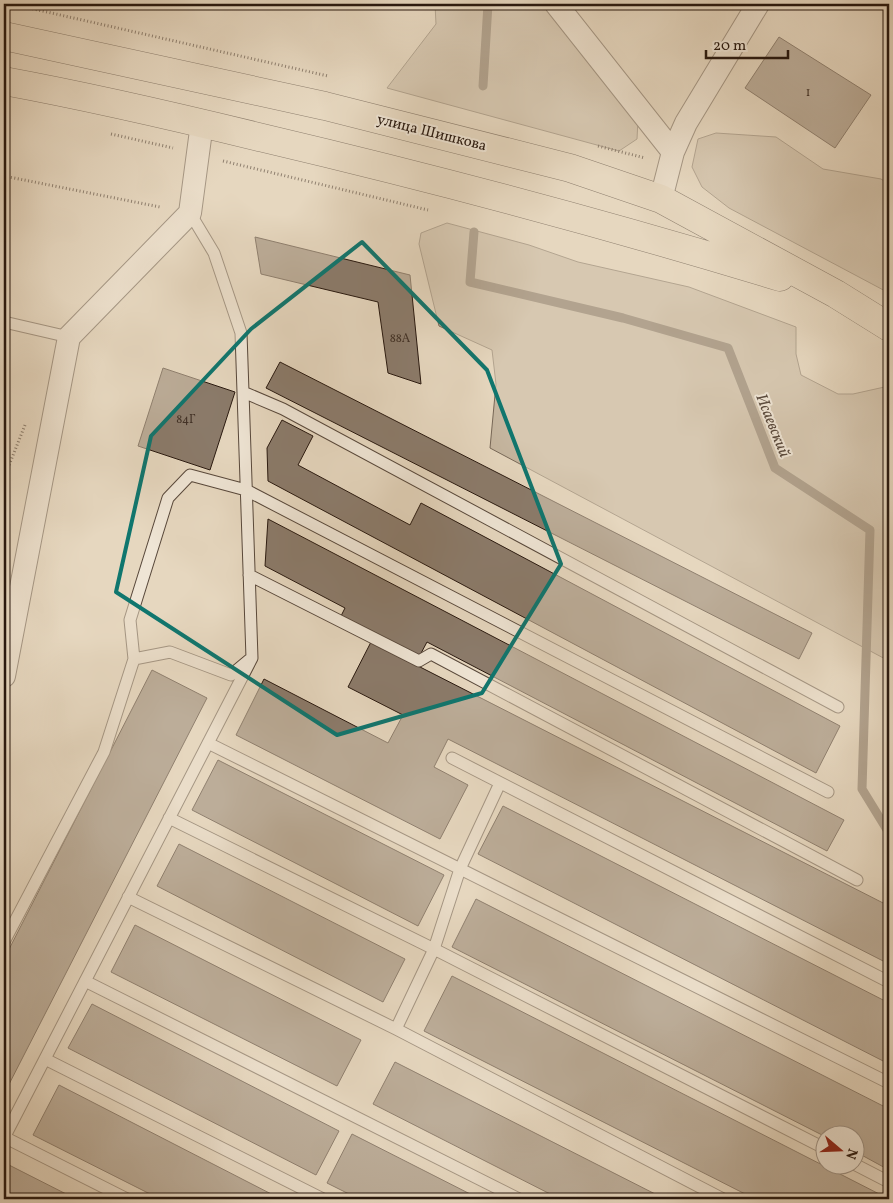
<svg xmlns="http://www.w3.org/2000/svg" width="893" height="1203" viewBox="0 0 893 1203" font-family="Vollkorn,serif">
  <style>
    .green { fill: #c6b7a1; stroke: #776858 }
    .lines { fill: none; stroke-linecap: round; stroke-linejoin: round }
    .stream { stroke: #736455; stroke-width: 9 }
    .building { fill: #8b7b6b; stroke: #28180f }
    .lane-casing { stroke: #58483b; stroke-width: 13 }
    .street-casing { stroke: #58483b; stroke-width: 24 }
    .primary-casing { stroke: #28180f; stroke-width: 29 }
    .path { stroke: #28180f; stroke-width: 3; stroke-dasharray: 1 2.5; stroke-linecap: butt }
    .lane { stroke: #efe5d5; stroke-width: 11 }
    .street { stroke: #efe5d5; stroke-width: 22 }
    .primary { stroke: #e6d7bf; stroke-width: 28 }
    .marked { fill: none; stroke: #0f766e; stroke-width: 4; stroke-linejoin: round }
    .labels { text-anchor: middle; stroke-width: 4; stroke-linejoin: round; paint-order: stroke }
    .number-label { font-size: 12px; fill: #413126 }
    .street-label { font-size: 15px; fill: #28180f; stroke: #efe5d5 }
    .water-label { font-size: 16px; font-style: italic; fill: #5a4a3d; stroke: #efe5d5 }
  </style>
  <rect width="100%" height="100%" fill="#e6d7bf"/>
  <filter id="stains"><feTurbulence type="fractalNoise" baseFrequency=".004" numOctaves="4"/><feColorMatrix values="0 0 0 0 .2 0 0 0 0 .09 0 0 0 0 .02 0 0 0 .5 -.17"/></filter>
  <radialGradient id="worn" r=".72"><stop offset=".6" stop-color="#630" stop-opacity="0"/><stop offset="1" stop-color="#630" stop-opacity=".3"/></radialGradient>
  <path class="green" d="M 435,4 L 548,4 L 638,119 L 637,139 L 619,151 L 387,88 L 436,24 Z
    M 716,133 L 776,137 L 823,169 L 881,179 L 889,184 L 889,293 L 729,208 L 702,187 L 692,167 L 698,139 Z
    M 447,223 L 529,245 L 578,262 L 689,287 L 796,327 L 796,354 L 801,375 L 838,394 L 853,394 L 889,386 L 889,661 L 490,448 L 496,384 L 492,350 L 439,326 L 419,244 L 421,233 Z"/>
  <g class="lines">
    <path class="stream" d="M 483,86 L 488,4
      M 474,232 L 470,282 L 623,318 L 728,348 L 775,468 L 870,530 L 862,789 L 889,833"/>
  </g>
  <path class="building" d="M 779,37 L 871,95 L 835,148 L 745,88 Z
    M 255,237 L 410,275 L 421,384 L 388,373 L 378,302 L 261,274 Z
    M 280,362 L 812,633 L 799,659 L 266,388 Z
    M 163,368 L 235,392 L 210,470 L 138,446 Z
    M 282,420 L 313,436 L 298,465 L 410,525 L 421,503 L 840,726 L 816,773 L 268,481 L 267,448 Z
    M 268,519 L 844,820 L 827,851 L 427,642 L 419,657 L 341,616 L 345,608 L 265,566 Z
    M 371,642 L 889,906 L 889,964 L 448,739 L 434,767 L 468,785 L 440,839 L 236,735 L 264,679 L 388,743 L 403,715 L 348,687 Z
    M 152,670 L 207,698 L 4,1094 L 4,959 Z
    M 218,760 L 444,875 L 418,926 L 192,810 Z
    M 503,806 L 889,1003 L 889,1064 L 478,854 Z
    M 179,844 L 405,959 L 383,1002 L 157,886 Z
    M 476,899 L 889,1109 L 889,1170 L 856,1152 L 856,1136 L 826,1137 L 452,947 Z
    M 135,925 L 361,1040 L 337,1086 L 111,972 Z
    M 452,976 L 889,1199 L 755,1199 L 424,1031 Z
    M 92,1004 L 339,1131 L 316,1175 L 68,1048 Z
    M 395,1062 L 665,1199 L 560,1199 L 373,1104 Z
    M 59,1085 L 281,1199 L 160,1199 L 33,1135 Z
    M 352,1134 L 480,1199 L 359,1199 L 327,1183 Z
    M 9,1165 L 76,1199 L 4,1199 L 4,1175 Z"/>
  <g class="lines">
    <g class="lane-casing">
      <path id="lane" d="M 4,322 L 69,337
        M 243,392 L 283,409 L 838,707
        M 249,575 L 419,661 L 431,654 L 857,880
        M 134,659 L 130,620 L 168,498 L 190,475 L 246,490 L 828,792
        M 208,743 L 889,1083
        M 452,758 L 889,982
        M 169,818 L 434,949 L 826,1149
        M 128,897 L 396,1029 L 723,1199
        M 4,942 L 104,752 L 134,659 L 170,652 L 231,675 L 249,660
        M 85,981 L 519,1199
        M 396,1029 L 434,949 L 460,869 L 500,783
        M 45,1059 L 323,1199
        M 4,1137 L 127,1199
        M 4,1138 L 252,658 L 241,333 L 214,253 L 190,213
        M 856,1165 L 889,1182"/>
    </g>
    <g class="street-casing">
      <path id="street" d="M 556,4 L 673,152
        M 661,199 L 673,152 L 686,123 L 758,4
        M 4,676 L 69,337 L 190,213 L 202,123"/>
    </g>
    <g class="primary-casing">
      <path id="primary" d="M 4,36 L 325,106 L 570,168 L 661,199 L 836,294 L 889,327
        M 4,81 C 91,97 177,117 263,138 C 437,179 609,225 780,277"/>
    </g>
    <path class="path" d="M 12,4 L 328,76
      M 111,134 L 173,148
      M 598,146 L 645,158
      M 223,161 L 428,210
      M 4,176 L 160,207
      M 4,478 L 25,425"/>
    <use href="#lane" class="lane"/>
    <use href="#street" class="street"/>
    <use href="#primary" class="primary"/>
  </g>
  <path d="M0 0H893V1203H0ZM 362,242 L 487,370 L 561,564 L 482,693 L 337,735 L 116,592 L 151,436 L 251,329 Z" fill="#e6d7bf" fill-opacity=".55" fill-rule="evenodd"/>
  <path class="marked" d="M 362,242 L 487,370 L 561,564 L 482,693 L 337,735 L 116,592 L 151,436 L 251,329 Z"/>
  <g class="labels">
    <g class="number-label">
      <text x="808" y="96">1</text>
      <text x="400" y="342">88А</text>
      <text x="186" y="423">84Г</text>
    </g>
    <g class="street-label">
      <text transform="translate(432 132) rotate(14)" y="5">улица Шишкова</text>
    </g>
    <g class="water-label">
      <text transform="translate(774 425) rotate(68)" y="6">Исаевский</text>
    </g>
  </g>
  <rect width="893" height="1203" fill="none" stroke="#e6d7bf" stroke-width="20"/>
  <rect x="5" y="5" width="883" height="1193" fill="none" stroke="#28180f" stroke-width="2.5"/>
  <rect x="10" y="10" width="873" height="1183" fill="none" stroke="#28180f"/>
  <g transform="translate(840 1150) rotate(109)"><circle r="24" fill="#efe5d5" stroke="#9f9386"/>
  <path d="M0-4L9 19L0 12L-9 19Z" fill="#8f2418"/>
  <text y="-8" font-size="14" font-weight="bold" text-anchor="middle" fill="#28180f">N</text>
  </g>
  <path d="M706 50v8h82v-8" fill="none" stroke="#28180f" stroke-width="2.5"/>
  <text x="713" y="50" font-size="15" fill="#28180f" stroke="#efe5d5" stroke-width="4" paint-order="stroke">20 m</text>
  <rect width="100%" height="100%" filter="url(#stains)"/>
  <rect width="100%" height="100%" fill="url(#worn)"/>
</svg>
